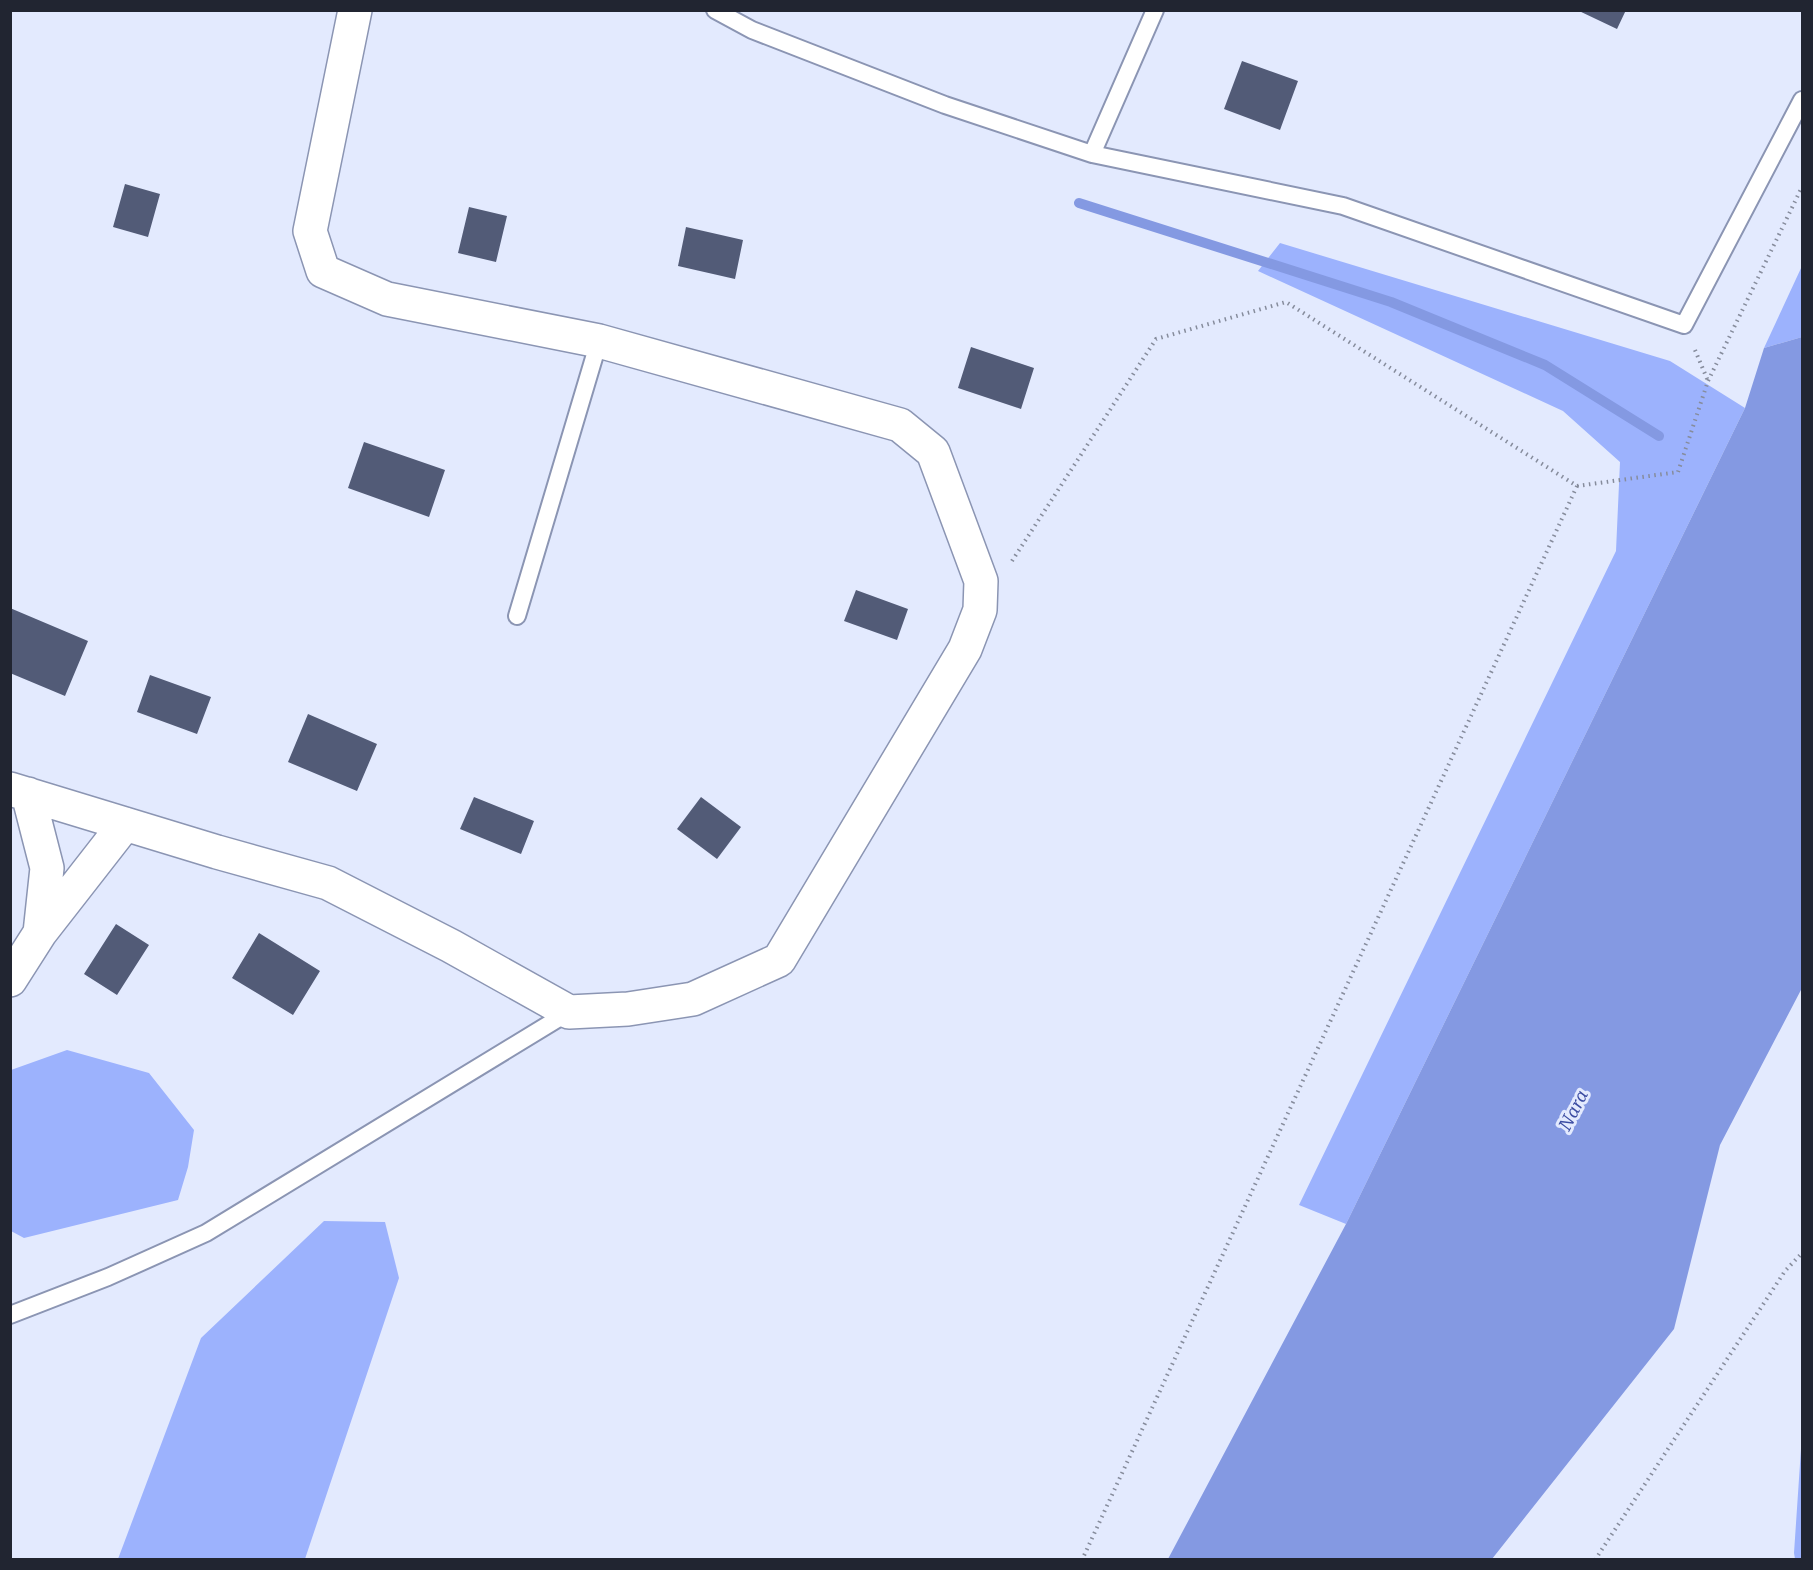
<svg xmlns="http://www.w3.org/2000/svg" width="1813" height="1570" viewBox="0 0 1813 1570" font-family="'Roboto Serif',serif">
	<style>
		.forest { fill: #9cb2fd }
		.water { fill: #8499e2 }
		.lines { fill: none; stroke-linecap: round; stroke-linejoin: round }
		.stream { stroke: #8499e2; stroke-width: 10 }
		.building { fill: #525b77 }
		.lane-casing { stroke: #8b95b3; stroke-width: 20 }
		.street-casing { stroke: #8b95b3; stroke-width: 36 }
		.path { stroke: #868c9c; stroke-width: 4; stroke-dasharray: 1.5 4.5; stroke-linecap: butt }
		.lane { stroke: #fff; stroke-width: 16 }
		.street { stroke: #fff; stroke-width: 33 }
		.labels { text-anchor: middle; dominant-baseline: central; stroke-width: 6; stroke-linejoin: round; paint-order: stroke }
		.water-label { font-size: 18px; font-style: italic; fill: #3b4ca2; stroke: #e3eafe }
	</style>
	<rect width="100%" height="100%" fill="#e3eafe"/>
	<!-- forest -->
	<path class="forest" d="M1280,243L1670,361L1745,408L1346,1224L1299,1205L1616,551L1620,462L1563,411L1258,271Z
		M1802,266V337L1764,348Z
		M67,1050L149,1073L194,1130L188,1167L178,1200L24,1238L11,1231V1070Z
		M324,1221L385,1222L399,1278L305,1559H118L201,1338Z
		M1802,1434V1559H1795L1794,1553Z"/>
	<!-- water -->
	<path class="water" d="M1802,337V988L1720,1145L1674,1329L1492,1559H1168L1346,1224L1745,408L1764,348Z"/>
	<g class="lines">
		<!-- stream -->
		<path class="stream" d="M1079,203L1391,302L1545,365L1659,436"/>
	</g>
	<!-- building -->
	<path class="building" d="M1577,10H1626L1617,29Z
		M1242,61L1298,81L1280,130L1224,109Z
		M125,184L160,194L148,237L113,227Z
		M469,207L507,216L496,262L458,253Z
		M686,227L743,240L735,279L678,266Z
		M971,347L1034,368L1021,409L958,388Z
		M364,442L445,470L429,517L348,488Z
		M856,590L908,609L897,640L844,621Z
		M10,608L88,641L65,696L10,673Z
		M150,675L211,697L197,734L137,712Z
		M308,714L377,744L357,791L288,762Z
		M474,797L534,821L521,854L460,829Z
		M701,797L741,827L717,859L677,829Z
		M116,924L149,945L117,995L84,974Z
		M259,933L320,971L293,1015L232,978Z"/>
	<g class="lines">
		<!-- lane casing -->
		<g class="lane-casing">
			<path id="lane" d="M715,10L752,30L945,105L1092,154
				M1155,10L1092,154L1343,206L1684,325L1802,100
				M517,616L599,341
				M10,1315L108,1277L206,1233L569,1012"/>
		</g>
		<!-- street casing -->
		<g class="street-casing">
			<path id="street" d="M10,789L217,852L328,883L451,946L569,1012L628,1009L693,999L779,960L965,649L980,610L981,581L933,452L900,425L599,341L387,299L323,271L310,231L355,10
				M28,794L47,868L40,933
				M10,980L40,933L125,824"/>
		</g>
		<!-- path -->
		<path class="path" d="M1695,350L1708,381
			M1577,486L1678,472L1708,381L1802,187
			M1012,561L1156,339L1286,302L1577,486L1082,1560
			M1595,1560L1785,1271L1802,1253"/>
		<!-- lane -->
		<use href="#lane" class="lane"/>
		<!-- street -->
		<use href="#street" class="street"/>
	</g>
	<g class="labels">
		<!-- water labels -->
		<g class="water-label">
			<text transform="translate(1573 1110) rotate(-63)">Nara</text>
		</g>
	</g>
	<!-- border -->
	<rect width="1813" height="1570" fill="none" stroke="#212531" stroke-width="24"/>
</svg>
